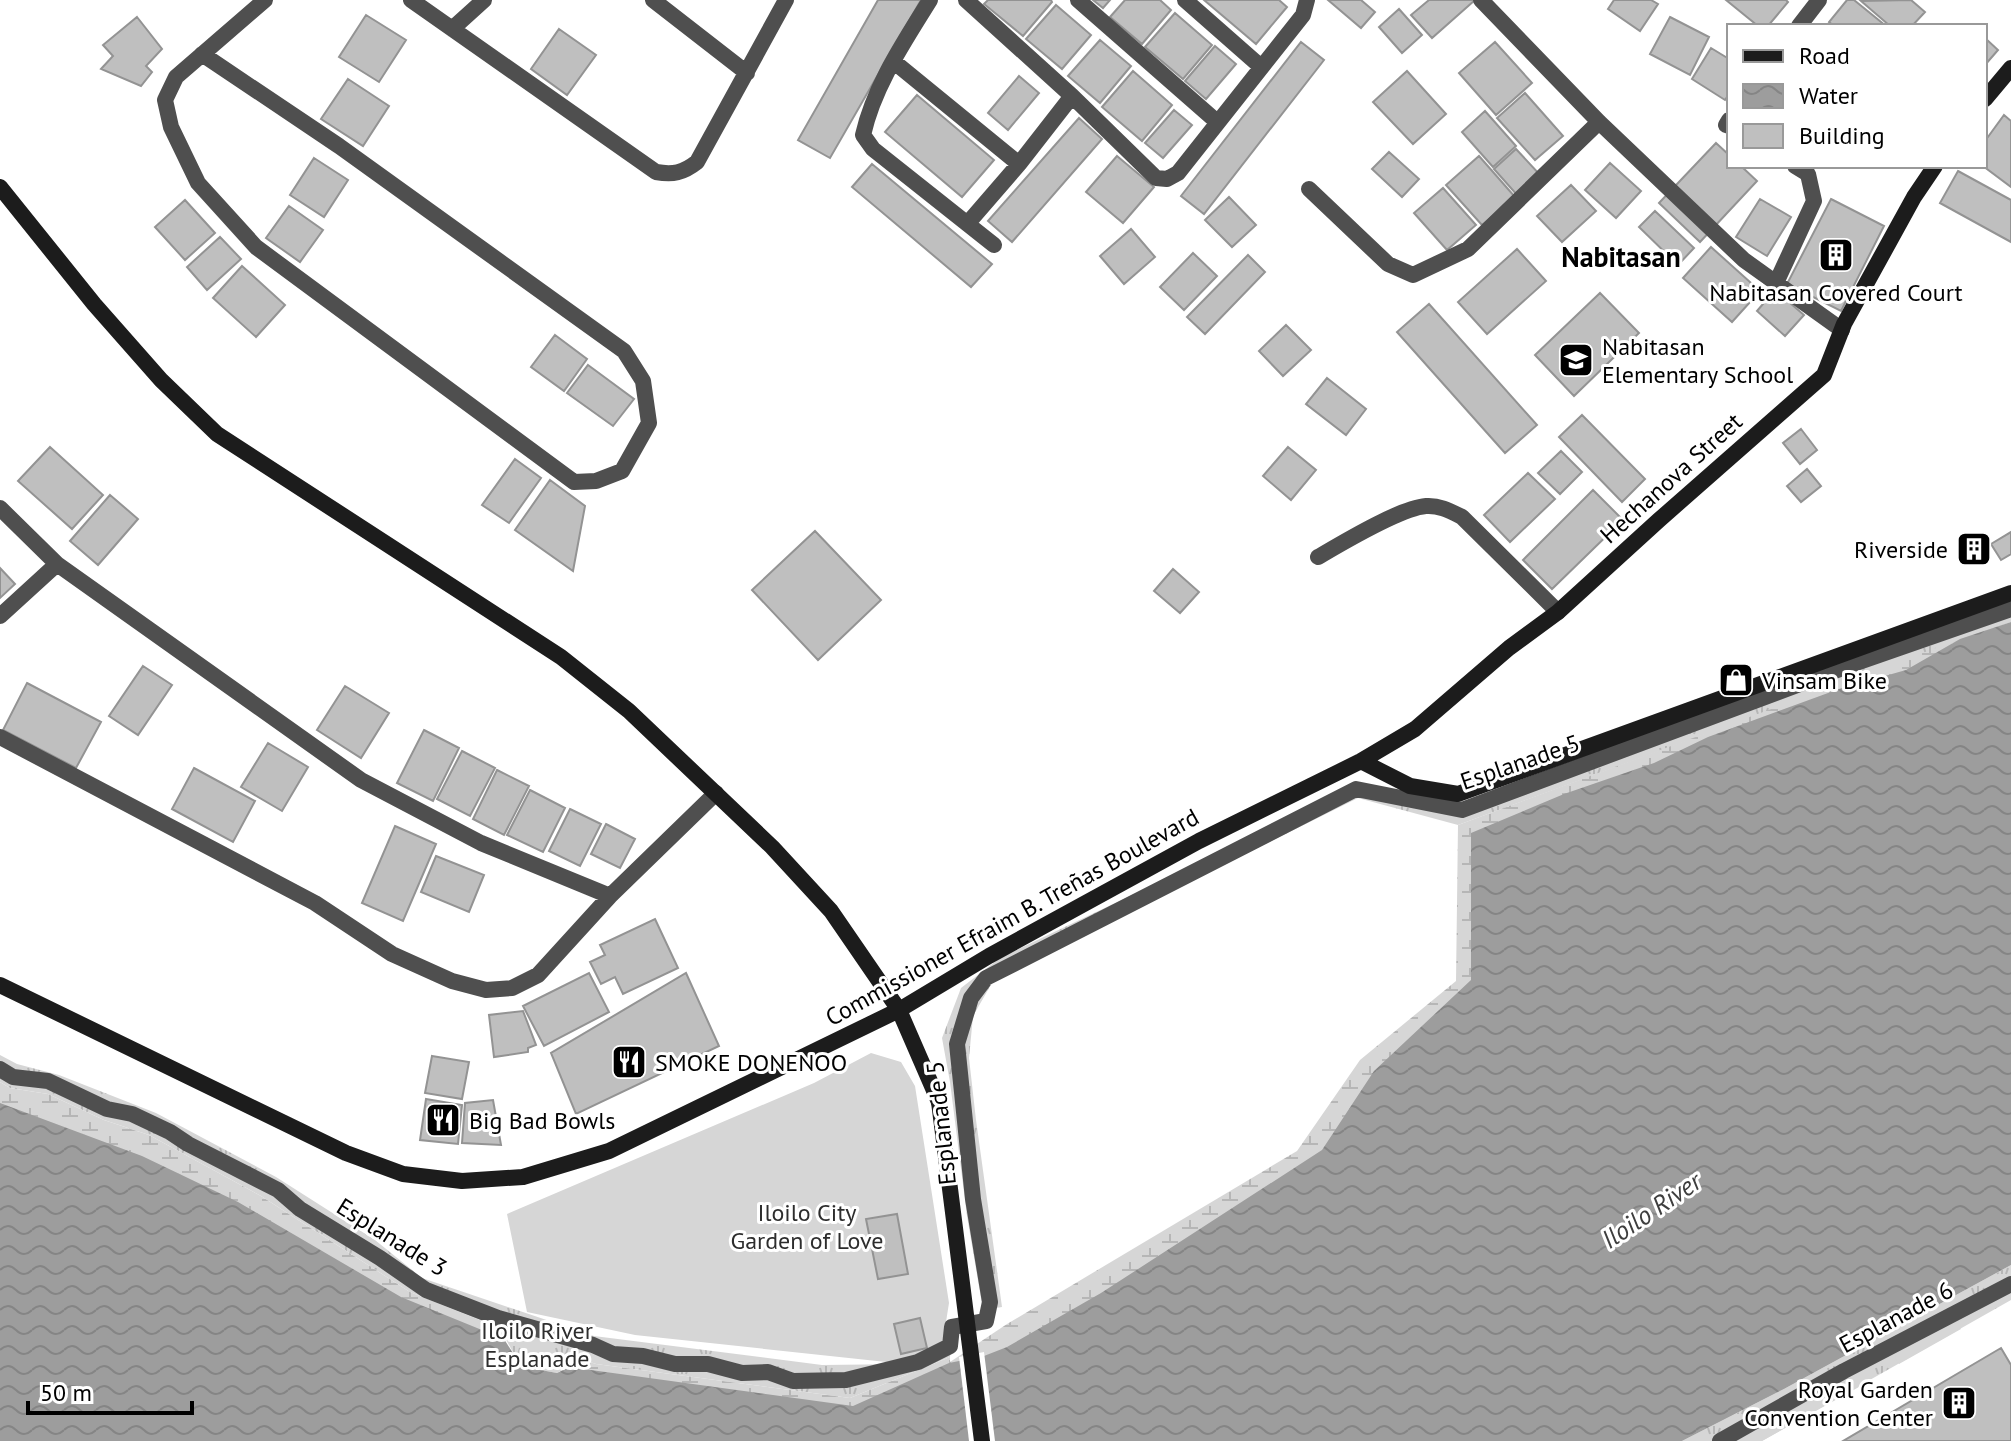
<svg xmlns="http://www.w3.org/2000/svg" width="2011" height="1441" viewBox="0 0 2011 1441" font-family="'PT Sans',sans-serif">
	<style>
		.grass { fill: url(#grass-tufts) }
		.wetland { fill: url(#wetland-marsh) }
		.garden { fill: #d6d6d6 }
		.water { fill: url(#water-waves) }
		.pier { fill: #fff }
		.building { fill: #bfbfbf; stroke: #939393; stroke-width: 2 }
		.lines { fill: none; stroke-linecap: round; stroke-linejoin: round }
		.street { stroke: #4f4f4f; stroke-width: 16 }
		.secondary { stroke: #1c1c1c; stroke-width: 16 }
		.secondary-bridge { stroke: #1c1c1c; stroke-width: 16 }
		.labels { text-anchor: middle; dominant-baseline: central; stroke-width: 6; stroke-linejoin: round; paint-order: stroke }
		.poi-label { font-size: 24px; fill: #000; stroke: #fff; text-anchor: start }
		.street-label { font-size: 24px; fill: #000; stroke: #fff }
		.park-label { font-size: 24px; fill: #2d2d2d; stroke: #fff }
		.water-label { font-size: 26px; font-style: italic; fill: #3e3e3e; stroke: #fff }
		.quarter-label { font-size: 28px; font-weight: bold; fill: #000; stroke: #fff }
	</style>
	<defs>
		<pattern id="grass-tufts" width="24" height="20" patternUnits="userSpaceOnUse" patternTransform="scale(2)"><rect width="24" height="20" fill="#d6d6d6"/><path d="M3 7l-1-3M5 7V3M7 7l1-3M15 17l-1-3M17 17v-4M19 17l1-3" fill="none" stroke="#b6b6b6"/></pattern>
		<pattern id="wetland-marsh" width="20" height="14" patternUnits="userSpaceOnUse" patternTransform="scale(2)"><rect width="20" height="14" fill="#d6d6d6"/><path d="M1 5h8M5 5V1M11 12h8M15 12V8" fill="none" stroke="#b6b6b6"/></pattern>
		<pattern id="water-waves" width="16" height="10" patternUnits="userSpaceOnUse" patternTransform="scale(2)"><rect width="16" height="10" fill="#9d9d9d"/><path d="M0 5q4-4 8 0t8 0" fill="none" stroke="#858585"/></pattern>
	</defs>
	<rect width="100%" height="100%" fill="#fff"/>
	<!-- grass -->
	<path class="grass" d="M2011,604V622L1458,825L1358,798L1064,944L992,983L973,1016L969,1058L976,1120L1002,1307L983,1310L967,1216L950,1082L942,1038L961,988L1000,958L1199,863L1349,786L1461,805Z
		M0,1055L17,1064L59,1075L156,1113L276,1177L375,1240L422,1278L594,1336L822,1365L908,1364L942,1347L948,1320L952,1341L950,1357L850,1398L596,1364L581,1359L557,1373L530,1368L518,1362L500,1328L410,1292L261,1196L149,1135L104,1120L48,1094L10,1088L0,1082Z
		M2011,1265V1300L1762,1441H1682L1784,1389Z"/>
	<!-- wetland -->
	<path class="wetland" d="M1952,642L1951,673L1509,1054L903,1424L579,1369L581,1359L596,1364L850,1398L950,1357V1362L1007,1324L1297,1151L1360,1060L1456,981L1458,825Z
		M0,1082L10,1088L48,1094L104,1120L149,1135L261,1196L410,1292L500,1328L504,1339L493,1350L0,1126Z"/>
	<!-- garden -->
	<path class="garden" d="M871,1053L901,1062L915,1086L949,1303L942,1347L905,1364L635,1335L527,1312L507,1214L814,1083Z
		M1951,1322L1958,1324L1961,1329L1899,1364L1895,1358L1897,1351Z
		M1846,1379L1856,1382L1859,1387L1762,1441H1734Z"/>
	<!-- water -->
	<path class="water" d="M2011,622V1265L1784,1389L1682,1441H0V1103L142,1156L238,1202L401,1297L504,1339L518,1361L530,1368L557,1373L569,1367L853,1406L949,1363L984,1356L1007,1347L1101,1293L1322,1150L1374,1071L1471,980V833L1564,794L1654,763L1708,737L1839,689L1906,670L1960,639Z"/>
	<!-- pier -->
	<path class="pier" d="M984,1352L995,1441H969L959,1357Z"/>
	<!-- building -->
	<path class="building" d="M878,0H921L830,158L798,140Z
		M988,0H1051L1052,2L1023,36L984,4Z
		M1093,0H1110L1103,8Z
		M1125,0H1160L1171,10L1142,44L1110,17Z
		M1204,0H1279L1287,7L1256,44Z
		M1328,0H1361L1375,12L1361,28Z
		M1429,0H1475L1432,38L1411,15Z
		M1614,0H1651L1658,4L1640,31L1608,9Z
		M1726,0H1786L1788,2L1768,26H1758Z
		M1847,0H1854L1886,26H1834L1829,22Z
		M1911,0L1925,12L1912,26H1890L1861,1Z
		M1056,5L1091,35L1062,69L1026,39Z
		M1399,9L1422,35L1402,53L1379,27Z
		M1175,13L1212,45L1183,79L1145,47Z
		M366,15L406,40L379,82L339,57Z
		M137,17L162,49L146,66L152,72L141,86L101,69L113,56L103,45Z
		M1670,17L1709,37L1690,75L1650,54Z
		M559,29L596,55L567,95L531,69Z
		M1985,38L1998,50L1985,65Z
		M1100,40L1131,66L1100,103L1068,76Z
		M1301,42L1324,60L1204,214L1181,196Z
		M1495,42L1532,83L1496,115L1459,73Z
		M1215,46L1236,64L1206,99L1185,81Z
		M1711,48L1729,59V94L1725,100L1692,79Z
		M1133,71L1172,105L1142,141L1102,107Z
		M1407,71L1446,114L1413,144L1373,102Z
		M1019,76L1039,93L1008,130L988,113Z
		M348,79L389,106L363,146L321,119Z
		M1525,93L1563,136L1535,160L1497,118Z
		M917,95L994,160L962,197L885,132Z
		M1174,110L1192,125L1163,158L1145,143Z
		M1485,111L1516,146L1493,167L1462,132Z
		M2004,115L2011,121V187L1983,166L1985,141Z
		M1079,118L1102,139L1012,242L988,221Z
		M1716,143L1729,155V166H1741L1757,181L1700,242L1659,203Z
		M1516,149L1541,176L1518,196L1494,169Z
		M1389,152L1419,179L1402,197L1372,169Z
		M1117,156L1154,187L1123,223L1086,192Z
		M1479,156L1515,197L1482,225L1446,185Z
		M314,158L348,180L324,217L290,195Z
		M1610,163L1641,191L1616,218L1585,190Z
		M872,164L992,264L971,287L852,187Z
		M1958,171L2011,200V242L1940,203Z
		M1571,185L1596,211L1562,242L1537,216Z
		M1443,188L1476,225L1447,250L1414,213Z
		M1229,197L1256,225L1232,247L1205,220Z
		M1760,199L1791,217L1767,256L1736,237Z
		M1831,199L1884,226L1841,311L1787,284Z
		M185,200L215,233L185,260L155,227Z
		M289,206L323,230L300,262L266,238Z
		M1655,211L1694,248L1678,265L1639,227Z
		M1131,229L1155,257L1124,284L1100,256Z
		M220,237L241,259L207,290L187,267Z
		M1711,247L1760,291L1732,322L1683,278Z
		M1517,249L1546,281L1487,334L1458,302Z
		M1193,253L1217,276L1184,310L1160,287Z
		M1248,255L1265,272L1205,334L1187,317Z
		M242,266L285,305L256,337L213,298Z
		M1775,290L1804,315L1785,336L1757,311Z
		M1600,293L1639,333L1574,396L1535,355Z
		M1429,304L1537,425L1505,453L1397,332Z
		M1286,325L1311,350L1283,376L1259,351Z
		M555,335L587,359L564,391L531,367Z
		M588,365L634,399L613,426L567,393Z
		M1327,378L1366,409L1346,435L1306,404Z
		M1582,415L1645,479L1622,502L1559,437Z
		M1801,429L1817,450L1800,464L1783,443Z
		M50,447L103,495L72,529L18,481Z
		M1288,447L1316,470L1291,500L1263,476Z
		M1561,451L1582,472L1560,494L1538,473Z
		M515,459L541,478L509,523L482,505Z
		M1807,469L1821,486L1801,502L1787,486Z
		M1528,473L1555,499L1510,542L1484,515Z
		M550,480L585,506L573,571L515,530Z
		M1593,490L1623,520L1552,589L1523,560Z
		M110,495L138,519L98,565L70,541Z
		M815,531L881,600L818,660L752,590Z
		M2011,532V554L2001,560L1991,544Z
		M1977,538L1984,553L1971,559L1963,545Z
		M0,568L15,584L0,598Z
		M1173,569L1199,592L1180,613L1154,591Z
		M143,666L172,685L138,735L109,716Z
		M27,683L101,722L76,768L3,730Z
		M345,686L389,713L361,758L317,730Z
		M424,730L459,748L433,801L397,783Z
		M268,743L308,767L282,811L241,787Z
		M462,751L495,768L470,816L437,799Z
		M194,768L255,801L233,842L172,809Z
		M497,770L529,786L504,835L473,819Z
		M530,790L565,808L543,852L507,835Z
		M570,809L601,824L580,866L549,851Z
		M606,824L635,839L620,868L591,854Z
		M395,826L436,844L403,921L362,903Z
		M436,856L484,875L469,912L421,892Z
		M655,919L678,968L623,994L615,977L601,984L590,962L605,955L600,945Z
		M589,973L609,1012L544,1046L523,1006Z
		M686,973L719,1046L576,1114L551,1053Z
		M523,1011L536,1045L528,1048V1052L494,1057L489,1015Z
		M432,1056L469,1062L462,1099L425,1093Z
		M426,1099L462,1105L458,1144L420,1140Z
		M493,1100L501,1145L462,1143L465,1103Z
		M897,1214L908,1274L878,1279L866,1219Z
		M920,1318L927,1348L901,1354L894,1324Z
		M2001,1348L2011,1365V1441H1843Z"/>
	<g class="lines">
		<!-- street -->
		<path class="street" d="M411,0L656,172C673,175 683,173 697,162L786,0
			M653,0L747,73
			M930,0C904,42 874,86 863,135L873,149L994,245
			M966,0L1072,96L1156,178L1167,179L1178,173L1303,15L1307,0
			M1078,0L1216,121
			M1185,0L1260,66
			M1481,0L1599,122L1744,260L1842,330
			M1799,26L1819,0
			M452,29L484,0
			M202,54L339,146L624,351L643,381L649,423L622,471L596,481L574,482L256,247L198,183L171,127L165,100L176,77L265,0
			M893,61L1019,164L1072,96
			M1729,120L1726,125L1729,126
			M1309,189L1388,264L1413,275L1468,249L1599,122
			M968,223L1019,164
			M1776,283L1814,201L1808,174L1795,166
			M0,508L57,564L361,780L481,843L610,896
			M1318,557C1342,543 1400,508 1426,506C1439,505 1450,511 1462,517L1558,612
			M0,616L57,564
			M0,737L315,903L392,954L452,981L486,990L512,988L538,975L610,896L716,793
			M0,1069L13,1077L48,1081L107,1109L132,1114L170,1132L188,1144L278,1190L300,1209L380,1258L426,1290L498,1318L593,1345L613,1354L643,1356L675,1364H708L742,1373L768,1372L793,1381L846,1380L918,1362L950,1346L952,1327L986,1321L990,1302L973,1199L957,1044L971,998L986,978L1356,789L1462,810L1856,663L2011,609
			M1720,1441L1844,1371L2011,1284"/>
		<!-- secondary -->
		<path class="secondary" d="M1985,99L2011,68
			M0,187L94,304L161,380L217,434L561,657L629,711L772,847L831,911L899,1010L939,1102
			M1361,761L1410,786L1458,794L2011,593
			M0,985L346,1153L403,1174L462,1181L523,1177L609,1151L899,1010L989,956L1199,841L1361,761L1415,729L1509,648L1558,612L1659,520L1824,375L1844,324L1914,197L1935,166"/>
		<!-- secondary-bridge -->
		<path class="secondary-bridge" d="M939,1102L982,1441"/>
	</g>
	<!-- icons -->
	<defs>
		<g id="building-square" transform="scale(1.8)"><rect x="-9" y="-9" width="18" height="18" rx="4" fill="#000" stroke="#fff"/><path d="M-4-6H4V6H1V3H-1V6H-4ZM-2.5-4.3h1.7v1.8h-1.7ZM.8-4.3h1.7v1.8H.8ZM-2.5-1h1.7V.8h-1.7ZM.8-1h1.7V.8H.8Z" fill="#fff"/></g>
		<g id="school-square" transform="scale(1.8)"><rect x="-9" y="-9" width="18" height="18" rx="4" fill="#000" stroke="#fff"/><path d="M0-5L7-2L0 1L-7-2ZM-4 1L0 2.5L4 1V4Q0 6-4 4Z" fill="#fff"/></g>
		<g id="shop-square" transform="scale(1.8)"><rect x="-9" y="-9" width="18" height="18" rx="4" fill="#000" stroke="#fff"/><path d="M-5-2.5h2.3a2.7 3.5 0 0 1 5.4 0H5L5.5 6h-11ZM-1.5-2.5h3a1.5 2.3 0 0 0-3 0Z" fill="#fff"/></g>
		<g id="restaurant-square" transform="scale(1.8)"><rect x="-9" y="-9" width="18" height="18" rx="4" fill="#000" stroke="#fff"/><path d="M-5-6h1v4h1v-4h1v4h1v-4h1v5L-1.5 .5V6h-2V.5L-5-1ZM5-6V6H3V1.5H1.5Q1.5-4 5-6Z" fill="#fff"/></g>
	</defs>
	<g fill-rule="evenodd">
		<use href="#building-square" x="1836" y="255"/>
		<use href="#school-square" x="1576" y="360"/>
		<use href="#building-square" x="1974" y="549"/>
		<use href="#shop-square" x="1736" y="680"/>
		<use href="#restaurant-square" x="629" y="1062"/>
		<use href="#restaurant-square" x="443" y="1120"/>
		<use href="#building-square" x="1959" y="1403"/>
	</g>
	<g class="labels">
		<!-- poi labels -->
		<g class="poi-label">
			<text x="1836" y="292" text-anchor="middle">Nabitasan Covered Court</text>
			<text x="1602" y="346">Nabitasan<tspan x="1602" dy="28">Elementary School</tspan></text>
			<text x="1948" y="549" text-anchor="end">Riverside</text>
			<text x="1762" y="680">Vinsam Bike</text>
			<text x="655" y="1062">SMOKE DONENOO</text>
			<text x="469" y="1120">Big Bad Bowls</text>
			<text x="1933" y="1389" text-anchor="end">Royal Garden<tspan x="1933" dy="28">Convention Center</tspan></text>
		</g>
		<!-- street labels -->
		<g class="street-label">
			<text transform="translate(1671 478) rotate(-42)">Hechanova Street</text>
			<text transform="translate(1520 762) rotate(-19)">Esplanade 5</text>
			<text transform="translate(1012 917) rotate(-29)">Commissioner Efraim B. Treñas Boulevard</text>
			<text transform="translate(941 1123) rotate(-96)">Esplanade 5</text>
			<text transform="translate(392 1237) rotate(32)">Esplanade 3</text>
			<text transform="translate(1896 1317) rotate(-28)">Esplanade 6</text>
		</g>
		<!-- park labels -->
		<g class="park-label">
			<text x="807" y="1212">Iloilo City<tspan x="807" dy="28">Garden of Love</tspan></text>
			<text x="537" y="1330">Iloilo River<tspan x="537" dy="28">Esplanade</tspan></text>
		</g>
		<!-- water labels -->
		<g class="water-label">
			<text transform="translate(1651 1210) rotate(-34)">Iloilo River</text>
		</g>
		<!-- quarter labels -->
		<g class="quarter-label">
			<text x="1621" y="256">Nabitasan</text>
		</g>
	</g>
	<!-- legend -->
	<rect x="1727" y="24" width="260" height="144" fill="#ffffff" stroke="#999999" stroke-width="2"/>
	<rect x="1743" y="50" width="40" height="12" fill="#1c1c1c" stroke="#999999" stroke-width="2"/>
	<text x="1799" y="64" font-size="24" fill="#000000">Road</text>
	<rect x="1743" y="84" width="40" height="24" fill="url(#water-waves)" stroke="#999999" stroke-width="2"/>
	<text x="1799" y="104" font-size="24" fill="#000000">Water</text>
	<rect x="1743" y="124" width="40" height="24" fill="#bfbfbf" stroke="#999999" stroke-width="2"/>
	<text x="1799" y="144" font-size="24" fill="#000000">Building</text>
	<!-- scale -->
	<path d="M28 1401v12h164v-12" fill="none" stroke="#000000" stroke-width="4"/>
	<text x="40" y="1401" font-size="24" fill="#000000" stroke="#ffffff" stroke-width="6" paint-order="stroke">50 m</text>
</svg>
